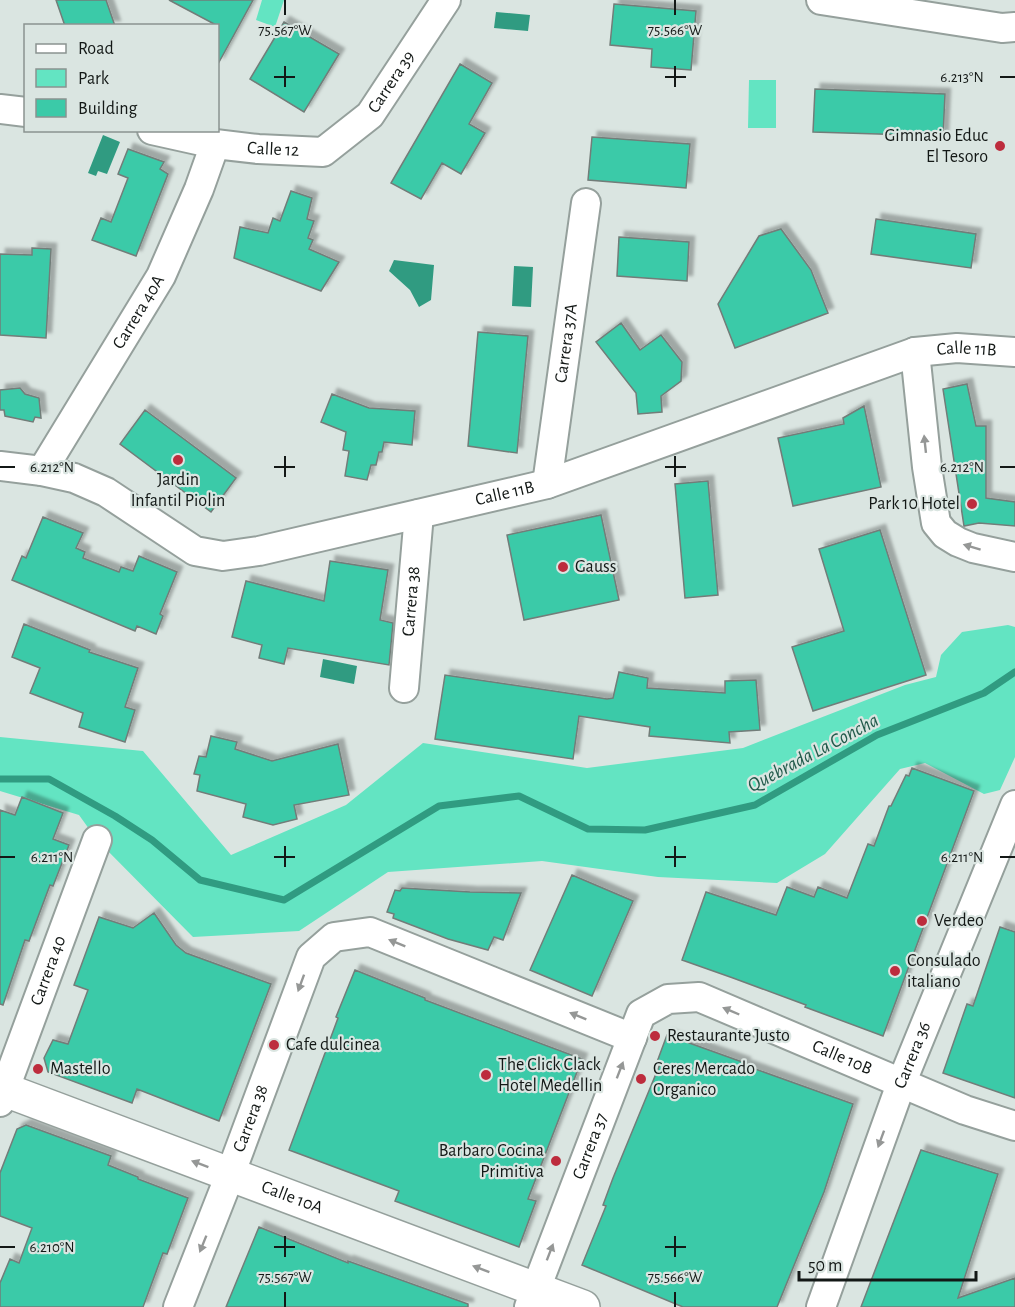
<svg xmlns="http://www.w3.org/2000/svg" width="1015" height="1307" viewBox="0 0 1015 1307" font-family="'Alegreya Sans',sans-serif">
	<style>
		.green { fill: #63e4c2 }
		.water { fill: #309b81 }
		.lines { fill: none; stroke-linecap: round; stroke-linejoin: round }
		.stream { stroke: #309b81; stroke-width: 7 }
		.building { fill: #3bcaa8; stroke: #727d79; stroke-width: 1.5; filter: url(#shadow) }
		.street-casing { stroke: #95a09c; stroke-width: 32 }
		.secondary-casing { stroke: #95a09c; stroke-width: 36 }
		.street { stroke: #fff; stroke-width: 28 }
		.secondary { stroke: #fff; stroke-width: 33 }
		.oneway { fill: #959796 }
		.ticks { fill: none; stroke: #131816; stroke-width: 2 }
		.poi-dot { fill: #bd2c3d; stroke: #dae5e1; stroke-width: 2 }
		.labels { text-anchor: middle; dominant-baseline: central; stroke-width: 4.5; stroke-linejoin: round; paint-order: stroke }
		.street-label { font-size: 18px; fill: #131816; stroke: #dae5e1 }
		.poi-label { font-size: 18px; fill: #131816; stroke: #dae5e1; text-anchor: start }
		.water-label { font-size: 20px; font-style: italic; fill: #225a4b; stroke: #dae5e1 }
		.ticks-label { font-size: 15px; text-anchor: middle; fill: #131816; stroke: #dae5e1; stroke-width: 4.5; stroke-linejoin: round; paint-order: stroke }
	</style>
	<defs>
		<filter id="shadow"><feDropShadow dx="5.5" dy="-5.5" stdDeviation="1.5" flood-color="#0004"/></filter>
	</defs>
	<rect width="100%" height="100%" fill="#dae5e1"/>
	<!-- green -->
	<path class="green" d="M262,0H284L275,27L256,20Z
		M749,80H776V128H748Z
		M1008,625L1015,627V757L1000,790L984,794L925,763L900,769L825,854L777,883L658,877L542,861L388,872L299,931L193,937L97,840L79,815L0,791V737L143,751L231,855L346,805L423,743L587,768L743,748L905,685L936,677L941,655L962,632Z"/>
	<!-- water -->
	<path class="water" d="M496,12L530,15L528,31L494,28Z
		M103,135L120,142L107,174L98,171L96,176L88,173Z
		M394,260L434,265L431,300L419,307L410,290L389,271Z
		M514,266L533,267L531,307L512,306Z
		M323,659L357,666L354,684L320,677Z"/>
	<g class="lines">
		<!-- stream -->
		<path class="stream" d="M0,779H49L115,816L152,840L200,880L284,900L439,806L519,796L588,829L645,830L755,805L877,735L984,693L1015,672"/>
	</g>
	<!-- building -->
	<path class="building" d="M56,0H106L115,26H65Z
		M169,0H253L218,64V26Z
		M614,4L696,11L691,70L651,67L652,49L610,45Z
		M284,22L339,54L304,112L250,79Z
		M460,64L492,83L469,124L485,133L461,174L442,163L421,199L391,183Z
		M815,89L945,94L943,136L813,132Z
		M592,137L690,144L686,188L588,180Z
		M128,149L164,162L160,169L168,174L136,256L92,240L101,218L111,222L128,178L118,174Z
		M291,191L312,198L307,219L314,221L308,238L313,240L309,249L339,262L321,291L234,258L240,227L268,233L273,218L280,221Z
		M876,219L976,234L971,268L871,254Z
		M781,229L811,270L828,313L735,348L718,304L759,236Z
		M619,237L689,242L687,281L617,276Z
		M32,248L51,249L46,338L0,335V254L32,255Z
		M621,323L640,350L661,335L682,362L681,381L661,396L662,412L638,414L636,393L596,342Z
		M478,332L528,336L517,453L468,446Z
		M967,384L976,426H986V498L1015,502V526L979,523L964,526L943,389Z
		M20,388L25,394L39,398L41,418L35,417L33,422L5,416L4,410H0V390Z
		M332,394L369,408L415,411L412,445L384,442L382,452H379L376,465H371L367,480L345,476L349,451L343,450L346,432L321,422Z
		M864,406L881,487L793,506L778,438L844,424L843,418Z
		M145,410L236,478L211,512L120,444Z
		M708,481L718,595L685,598L675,484Z
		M601,515L619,600L524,620L507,535Z
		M43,517L83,533L76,548L85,552L83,558L119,572L121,567L133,571L139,556L177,572L160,614L163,616L156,634L137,626L135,631L12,580L22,556L26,558Z
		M880,530L926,675L813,711L792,647L844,631L819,549Z
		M330,561L388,570L380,620L393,623L389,665L288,648L284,664L259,658L262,645L232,637L246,581L324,601Z
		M24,624L90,650L89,652L138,668L125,707L135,710L125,742L79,727L83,713L30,693L40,668L12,657Z
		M619,672L648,678L647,688L725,693V681L756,680L760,730L729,732L730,743L649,736L650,727L579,716L573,759L435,739L445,675L607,699L613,698Z
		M211,736L237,742L235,749L272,761L338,744L349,795L294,805L297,819L273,825L243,817L246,804L197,791L200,775L194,774L199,756L206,757Z
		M912,768L974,791L883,1036L805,1007L806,1005L733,978L682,960L706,892L776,915L787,887L814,897L818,887L847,898L868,844L874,846L889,806H891L906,775L909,776Z
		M22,797L63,813L53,839L69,845L53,886L50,885L29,941L25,940L3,1005L0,1004V810L15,815Z
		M572,875L633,901L592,996L530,970Z
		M402,888L470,892L521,893L503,940L494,937L488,950L448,939L393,918L394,914L387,912L395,890L400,891Z
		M154,913L176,945L186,953L271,984L219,1121L137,1089L132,1103L48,1072L44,1058L53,1040L68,1044L88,990L74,985L99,917L133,928Z
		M1000,927L1015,932V1098L943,1073L967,1004L973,1006Z
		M355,970L425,998V1000L582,1059L528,1199L536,1201L519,1247L395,1201L399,1191L289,1150L338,1018L336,1017Z
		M667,1035L745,1063L744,1065L853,1104L824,1192L777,1307H683L582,1265L606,1206L603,1205L613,1178L660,1064L657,1062Z
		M26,1125L111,1156L108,1165L138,1177V1179L188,1198L167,1254L163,1253L143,1307H0V1283L10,1259L19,1263L32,1228L0,1216V1173L17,1129Z
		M921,1150L998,1174L958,1298L1015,1278V1307H861Z
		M259,1227L348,1263V1261L468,1304V1307H226Z"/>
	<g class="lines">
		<!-- street casing -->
		<g class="street-casing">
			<g id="street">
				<path d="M821,0L1002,28L1015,27"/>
				<path d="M0,109L26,112"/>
				<path id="s1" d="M152,130L215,144L258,149L323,152L370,115L446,0"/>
				<path d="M915,352L927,467L936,523L945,534L958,542L973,548L1015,557"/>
				<path id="s2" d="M0,466L42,471L74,478L106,492L195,551L223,556L259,551L547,484L915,352L957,348L1015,352"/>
				<path id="s3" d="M42,471L161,276L199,189L215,144"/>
				<path id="s4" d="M547,484L586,203"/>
				<path id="s5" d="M404,688L419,514"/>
				<path id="s6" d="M0,1102L97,840"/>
				<path id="s7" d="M178,1307L230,1175L311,957L334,937L370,932L632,1038"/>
				<path id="s8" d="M529,1307L641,1014L668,999L699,997L965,1110L1015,1126"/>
				<path id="s9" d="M821,1307L901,1084L1015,805"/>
			</g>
		</g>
		<!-- secondary casing -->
		<g class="secondary-casing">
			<g id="secondary">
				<path id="s10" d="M0,1088L583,1307"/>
			</g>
		</g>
		<!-- street -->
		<use href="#street" class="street"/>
		<!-- secondary -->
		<use href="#secondary" class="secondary"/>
	</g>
	<!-- one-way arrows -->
	<defs><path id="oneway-solid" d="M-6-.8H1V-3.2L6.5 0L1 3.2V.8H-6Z" transform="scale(1.5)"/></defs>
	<g class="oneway">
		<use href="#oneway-solid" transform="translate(925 444) rotate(-96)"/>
		<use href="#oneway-solid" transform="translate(972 547) rotate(-163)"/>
		<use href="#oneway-solid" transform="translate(397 943) rotate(-158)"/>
		<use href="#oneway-solid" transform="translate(301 983) rotate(110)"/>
		<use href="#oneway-solid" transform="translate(731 1011) rotate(-157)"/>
		<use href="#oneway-solid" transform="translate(578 1016) rotate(-158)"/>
		<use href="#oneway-solid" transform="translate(620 1070) rotate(-69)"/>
		<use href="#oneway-solid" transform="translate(881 1139) rotate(110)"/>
		<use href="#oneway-solid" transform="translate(200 1164) rotate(-159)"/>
		<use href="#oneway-solid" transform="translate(203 1244) rotate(112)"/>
		<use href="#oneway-solid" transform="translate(550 1252) rotate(-69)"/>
		<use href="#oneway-solid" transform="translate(481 1269) rotate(-159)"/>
	</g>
	<!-- ticks -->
	<path class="ticks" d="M285,0V15M675,0V15M285,66V87M675,66V87M274,77H295M665,77H686M1000,77H1015M285,456V477M675,456V477M0,467H15M274,467H295M665,467H686M1000,467H1015M285,846V867M675,846V867M0,857H15M274,857H295M665,857H686M1000,857H1015M285,1236V1257M675,1236V1257M0,1247H15M274,1247H295M665,1247H686M285,1292V1307M675,1292V1307"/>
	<!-- markers -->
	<g class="poi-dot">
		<circle cx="1000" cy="146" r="6"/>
		<circle cx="178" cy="460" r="6"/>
		<circle cx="972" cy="504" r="6"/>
		<circle cx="563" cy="567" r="6"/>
		<circle cx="922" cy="921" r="6"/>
		<circle cx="895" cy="971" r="6"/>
		<circle cx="655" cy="1036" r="6"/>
		<circle cx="274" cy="1045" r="6"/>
		<circle cx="38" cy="1069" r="6"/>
		<circle cx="486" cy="1075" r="6"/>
		<circle cx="641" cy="1079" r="6"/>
		<circle cx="556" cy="1161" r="6"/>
	</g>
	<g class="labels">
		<!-- street labels -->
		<g class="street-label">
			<text stroke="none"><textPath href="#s1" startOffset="272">Carrera 39</textPath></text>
			<text stroke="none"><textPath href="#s1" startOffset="123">Calle 12</textPath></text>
			<text stroke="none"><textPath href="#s3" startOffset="186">Carrera 40A</textPath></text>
			<text stroke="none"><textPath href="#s4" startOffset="142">Carrera 37A</textPath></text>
			<text stroke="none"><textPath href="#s2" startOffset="1020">Calle 11B</textPath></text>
			<text stroke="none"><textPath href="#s2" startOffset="534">Calle 11B</textPath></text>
			<text stroke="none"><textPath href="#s5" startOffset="87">Carrera 38</textPath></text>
			<text stroke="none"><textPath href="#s6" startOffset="140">Carrera 40</textPath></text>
			<text stroke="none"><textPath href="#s9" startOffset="268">Carrera 36</textPath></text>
			<text stroke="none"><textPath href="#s8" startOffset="531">Calle 10B</textPath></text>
			<text stroke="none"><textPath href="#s7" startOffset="202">Carrera 38</textPath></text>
			<text stroke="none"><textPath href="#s8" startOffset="172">Carrera 37</textPath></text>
			<text stroke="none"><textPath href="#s10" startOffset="312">Calle 10A</textPath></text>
		</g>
		<!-- poi labels -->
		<g class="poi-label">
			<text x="988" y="136" text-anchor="end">Gimnasio Educ<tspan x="988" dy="21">El Tesoro</tspan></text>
			<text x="178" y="480" text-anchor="middle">Jardin<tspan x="178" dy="21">Infantil Piolin</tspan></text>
			<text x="960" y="504" text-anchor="end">Park 10 Hotel</text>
			<text x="575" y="567">Gauss</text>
			<text x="934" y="921">Verdeo</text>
			<text x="907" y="961">Consulado<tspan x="907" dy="21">italiano</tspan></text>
			<text x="667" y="1036">Restaurante Justo</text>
			<text x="286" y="1045">Cafe dulcinea</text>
			<text x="498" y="1065">The Click Clack<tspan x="498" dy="21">Hotel Medellin</tspan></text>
			<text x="50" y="1069">Mastello</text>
			<text x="653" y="1069">Ceres Mercado<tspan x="653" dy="21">Organico</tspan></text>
			<text x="544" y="1151" text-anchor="end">Barbaro Cocina<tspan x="544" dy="21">Primitiva</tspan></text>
		</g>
		<!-- water labels -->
		<g class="water-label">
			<text transform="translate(813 753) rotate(-28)">Quebrada La Concha</text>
		</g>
	</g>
	<g class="ticks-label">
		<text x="285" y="35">75.567°W</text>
		<text x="675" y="35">75.566°W</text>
		<text x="962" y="82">6.213°N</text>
		<text x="52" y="472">6.212°N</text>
		<text x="962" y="472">6.212°N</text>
		<text x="52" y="862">6.211°N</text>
		<text x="962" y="862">6.211°N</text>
		<text x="52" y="1252">6.210°N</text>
		<text x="285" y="1282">75.567°W</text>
		<text x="675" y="1282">75.566°W</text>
	</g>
	<!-- legend -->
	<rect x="24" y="24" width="195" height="108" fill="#dae5e1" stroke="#8a9390" stroke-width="1.5"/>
	<rect x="36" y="44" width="30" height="9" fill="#ffffff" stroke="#8a9390" stroke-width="1.5"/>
	<text x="78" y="54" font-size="18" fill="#131816">Road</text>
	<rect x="36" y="69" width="30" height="18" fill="#63e4c2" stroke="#8a9390" stroke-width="1.5"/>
	<text x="78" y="84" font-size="18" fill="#131816">Park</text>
	<rect x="36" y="99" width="30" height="18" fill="#3bcaa8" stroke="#8a9390" stroke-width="1.5"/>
	<text x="78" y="114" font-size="18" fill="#131816">Building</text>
	<!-- scale -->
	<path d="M799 1271v9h177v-9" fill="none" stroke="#131816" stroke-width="3"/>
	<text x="808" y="1271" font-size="18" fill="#131816" stroke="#dae5e1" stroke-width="4.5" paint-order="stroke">50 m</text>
</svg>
